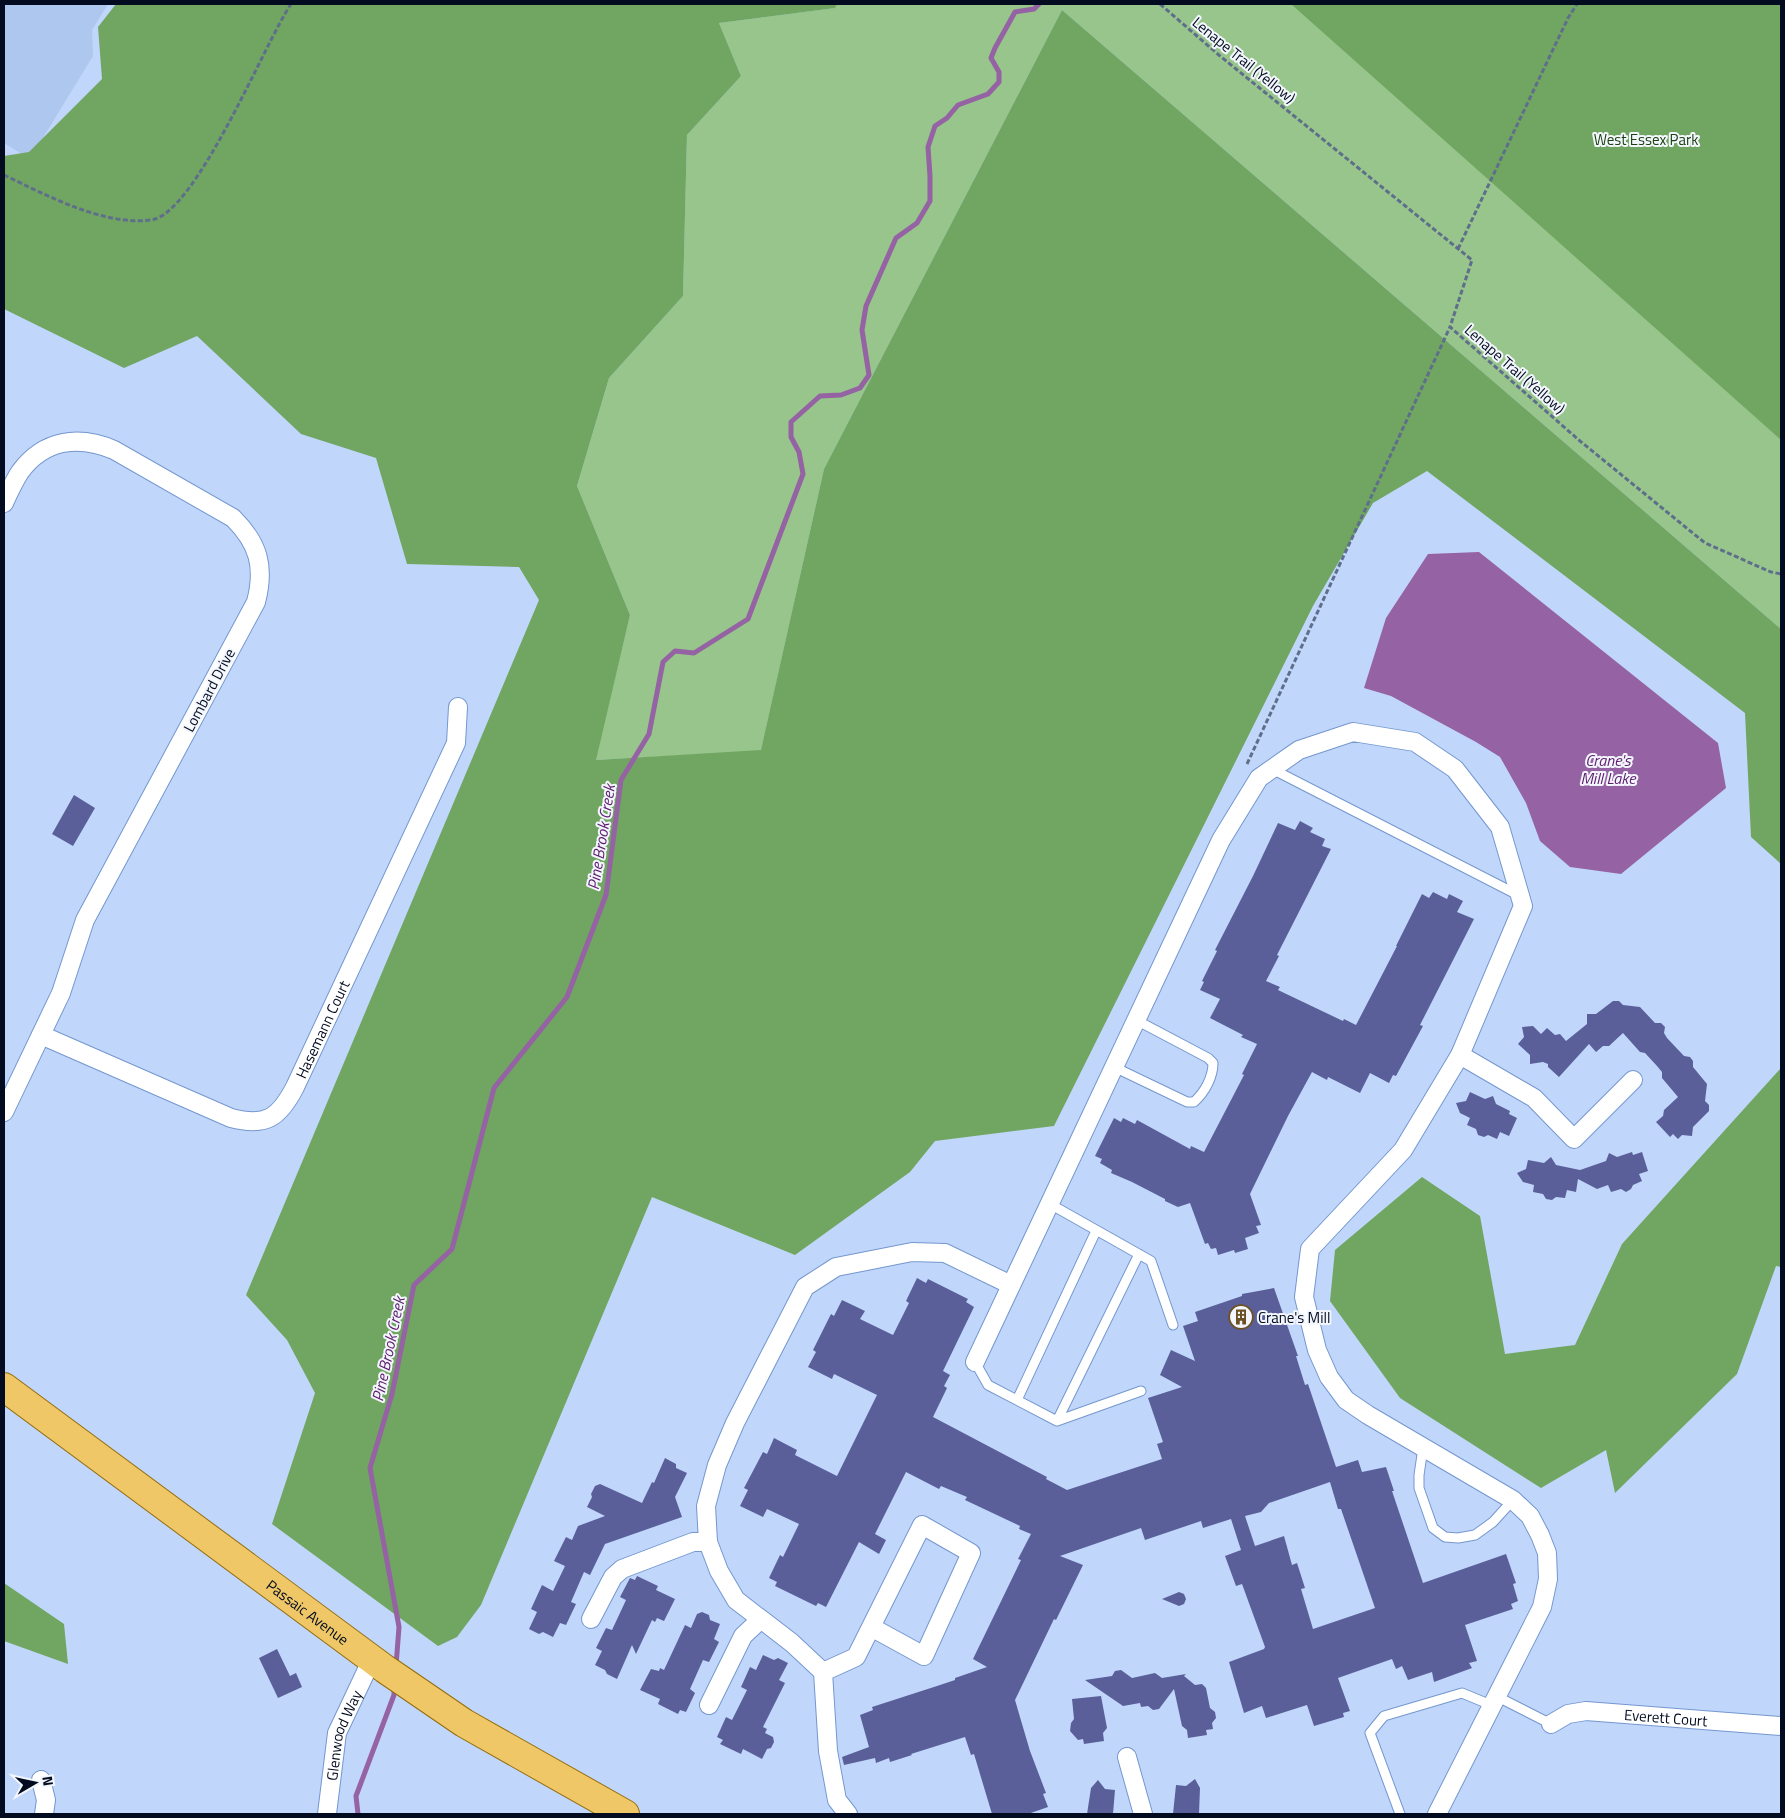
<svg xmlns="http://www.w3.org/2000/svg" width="1785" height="1818" viewBox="0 0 1785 1818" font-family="'Titillium Web',sans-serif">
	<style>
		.built { fill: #aec7ee }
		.green { fill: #97c58b }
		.forest { fill: #70a661 }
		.water { fill: #9562a3 }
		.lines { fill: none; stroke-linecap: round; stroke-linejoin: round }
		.stream { stroke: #9562a3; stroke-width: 5 }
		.building { fill: #5a5f99; fill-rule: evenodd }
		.service-casing { stroke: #7497cf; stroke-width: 11 }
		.minor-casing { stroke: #7497cf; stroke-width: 20 }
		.primary-casing { stroke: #956d0c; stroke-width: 30 }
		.path { stroke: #5f6f8b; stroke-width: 3; stroke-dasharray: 5 2.5; stroke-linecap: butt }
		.service { stroke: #fff; stroke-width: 9 }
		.minor { stroke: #fff; stroke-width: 18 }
		.primary { stroke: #efc767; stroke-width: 28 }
		.labels { text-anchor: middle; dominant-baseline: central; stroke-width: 4; stroke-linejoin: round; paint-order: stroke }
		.street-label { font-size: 15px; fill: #020b1f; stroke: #f3f7fd }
		.park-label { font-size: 15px; fill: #1d4212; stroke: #f3f7fd }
		.poi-label { font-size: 15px; fill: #020b1f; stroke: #f3f7fd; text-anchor: start }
		.water-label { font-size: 16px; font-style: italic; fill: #5e1c6e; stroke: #f3f7fd }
	</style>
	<rect width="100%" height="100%" fill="#c0d7fb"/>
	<!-- built -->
	<path class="built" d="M4,4H108L92,30L93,56L30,159L4,143Z"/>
	<!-- green -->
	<path class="green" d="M837,4H1781V629L1062,10L824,469L761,751L595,760L630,615L577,486L609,378L683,296L687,135L741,76L719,23L834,8Z"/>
	<!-- forest -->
	<path class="forest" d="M116,4H837L835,8L719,23L741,76L687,135L683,296L609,378L577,486L630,615L596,760L761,750L824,469L1062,10L1781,629V864L1751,837L1745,713L1427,471L1373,503L1313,606L1054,1126L935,1141L910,1172L795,1255L652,1197L481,1605L457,1637L438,1646L272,1524L315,1393L287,1340L246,1295L539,600L519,567L407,564L376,458L301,434L197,336L124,368L4,309V156L29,152L102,79L98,27Z
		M1291,4H1781V440Z
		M1781,1068V1267L1776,1266L1737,1374L1615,1493L1606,1450L1541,1488L1400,1398L1330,1301L1335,1250L1422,1177L1480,1216L1505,1354L1575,1345L1622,1244Z
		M4,1583L64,1624L68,1664L4,1641Z"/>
	<!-- water -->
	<path class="water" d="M1479,552L1718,743L1726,788L1621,874L1570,867L1540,841L1526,803L1500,757L1476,742L1391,696L1364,688L1386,618L1428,554Z"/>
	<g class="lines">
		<!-- stream -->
		<path class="stream" d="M396,1666L399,1627L370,1468L392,1394L414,1285L452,1249L494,1088L567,997L606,895L621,780L649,734L663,662L675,651L694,653L748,619L803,474L799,452L791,437V422L820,396L841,395L860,388L869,375L862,330L866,306L896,238L917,223L930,201V176L928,147L935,126L947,118L958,105L988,94L999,82V72L991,58L995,48L1015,12L1034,9L1039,4
			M358,1814L356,1796L394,1695V1687"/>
	</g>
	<!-- building -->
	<path class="building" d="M74,795L95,808L73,846L52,834Z
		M1300,821L1313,828L1310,832L1325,839L1322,846L1331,849L1277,955L1279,956L1266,981L1280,987L1278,990L1343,1021L1344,1019L1356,1025L1397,946H1396L1422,894L1429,898L1433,892L1447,899L1449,894L1463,901L1457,912L1474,919L1420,1025L1423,1026L1396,1076L1393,1075L1389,1083L1370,1073L1360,1093L1328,1077L1327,1080L1312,1072L1288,1116L1250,1194L1261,1225L1256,1226L1259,1233L1245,1238L1248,1249L1235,1253L1234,1250L1218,1255L1216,1248L1211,1249L1208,1243L1205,1244L1190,1203L1178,1207L1165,1201V1199L1132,1182L1111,1173L1112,1170L1100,1163L1102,1159L1095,1156L1114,1118L1121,1122L1123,1118L1135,1124L1137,1120L1190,1149L1191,1146L1204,1152L1244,1075L1242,1074L1257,1044L1241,1037L1243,1035L1210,1018L1220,999L1200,990L1204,982L1202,981L1217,951L1215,950L1253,876L1278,823L1295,830Z
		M1613,1001H1619L1623,1005L1640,1007L1655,1023H1661L1665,1027L1664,1033L1667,1038L1684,1056L1690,1057L1693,1061V1067L1707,1084L1705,1101L1709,1105V1111L1693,1127L1692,1136L1682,1135L1678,1139L1673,1134L1670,1137L1656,1122L1663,1116L1664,1110L1678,1097L1662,1078V1072L1657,1066L1645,1053L1640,1052L1623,1033L1609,1046H1603L1596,1052L1589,1044L1559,1077L1548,1067V1064L1543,1062L1530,1064V1055L1518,1044L1524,1037L1522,1027L1533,1026L1541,1034L1547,1028L1555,1035L1560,1034L1566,1041L1587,1024V1014H1596Z
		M1470,1092L1485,1099L1493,1096L1496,1104L1510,1111L1509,1114L1517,1118L1509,1136L1500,1132L1497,1139L1488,1135L1484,1137L1478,1135L1476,1129L1467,1125L1470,1118L1460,1113L1456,1103L1466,1101Z
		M1632,1152L1633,1155L1642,1152L1648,1171L1639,1174L1642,1181L1633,1185L1631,1189L1626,1192L1621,1189L1611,1192L1608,1185L1597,1189L1578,1179L1576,1192L1567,1190L1565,1198L1556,1197L1552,1200L1546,1199L1543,1194L1533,1192L1534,1185L1523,1182L1517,1173L1526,1169L1528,1160L1544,1163L1551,1157L1556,1165L1580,1170L1606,1161L1609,1153L1617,1157Z
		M917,1278L926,1283L928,1279L968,1299L966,1302L974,1307L943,1371L950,1375L944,1386L947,1388L933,1417L1047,1477L1046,1479L1067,1490L1162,1459L1157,1444L1163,1442L1148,1398L1182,1387L1160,1375L1171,1350L1195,1361L1183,1326L1198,1321L1195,1312L1242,1296V1294L1274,1288L1298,1356H1296L1305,1385L1308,1384L1336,1467L1358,1460L1362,1472L1386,1467L1394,1491H1392L1423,1583L1506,1554L1516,1583L1513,1584L1518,1601L1511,1604L1513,1609L1465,1625L1477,1661L1469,1663L1472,1668L1434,1682L1432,1672L1408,1680L1402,1666L1396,1669L1392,1659L1338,1678L1350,1711L1343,1713L1344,1717L1314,1726L1307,1705L1266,1718L1262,1706L1244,1713L1229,1662L1264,1649L1265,1647L1242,1584L1236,1586L1225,1556L1241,1550L1231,1519L1203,1528L1201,1521L1145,1540L1141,1528L1060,1556L1083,1565L1056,1620L1054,1619L1015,1700L1030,1751L1046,1793L1043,1794L1048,1807L1028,1814H992L974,1754L971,1755L965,1737L911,1754L912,1755L890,1762L889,1758L876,1763L875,1758L844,1765L842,1757L869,1747L860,1715L873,1710L872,1707L937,1686L955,1680V1678L987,1667L973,1659L1021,1560L1018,1559L1031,1534L1019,1529L1020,1526L965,1500L967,1497L941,1486L939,1489L906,1472L875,1534L886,1540L879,1554L859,1542L826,1607L818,1603L816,1606L775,1586L777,1582L769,1578L780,1555L783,1557L799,1524L767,1509L763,1517L740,1506L748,1490L744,1488L763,1452L767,1454L774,1438L797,1450L795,1455L837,1476L877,1395L834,1374L832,1379L808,1367L816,1352L813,1350L831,1314L834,1316L842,1300L865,1311L860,1319L893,1335L909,1303L906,1301ZM1330,1482L1338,1509H1341L1375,1608L1313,1629L1301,1589L1305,1588L1297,1563L1292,1565L1284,1536L1255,1546L1245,1516L1261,1512L1269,1503Z
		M665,1458L676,1464V1468L687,1473L675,1497L682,1517L605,1544L590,1575L584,1572L571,1602L576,1604L566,1625L560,1623L553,1637L543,1632L539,1634L529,1629L537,1612L531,1609L542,1585L553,1591L565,1566L554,1561L566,1537L572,1540L578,1526L605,1516L587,1507L592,1497L591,1494L595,1486L600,1484L642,1503L652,1482L654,1483Z
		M637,1576L658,1586L656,1590L675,1599L664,1621L657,1618L655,1622L652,1620L636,1654L632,1645L617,1679L607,1674L605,1670L595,1665L602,1651L596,1648L606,1628L612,1630L626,1600L620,1597L630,1578L635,1580Z
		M1179,1592L1184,1594L1186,1599L1184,1604L1179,1606L1162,1599Z
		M702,1612L709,1615L710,1620L720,1624L714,1639L719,1642L709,1662L703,1660L690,1689L695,1693L686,1712L680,1710L678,1714L658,1704L660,1699L640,1690L651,1669L659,1671L660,1668L664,1670L685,1625L691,1628L697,1614Z
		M277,1649L290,1676L296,1673L302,1687L278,1698L259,1658Z
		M763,1655L774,1660L778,1658L788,1663L779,1680L785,1683L763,1727L767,1729L765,1733L773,1737L774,1742L771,1748L767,1749L762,1759L743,1749L741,1754L720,1744L723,1740L717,1737L726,1717L732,1720L747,1690L741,1687L750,1667L756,1670Z
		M1121,1670L1132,1678L1155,1673L1162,1678L1186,1674L1184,1676L1195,1685L1202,1684L1206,1688L1210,1708L1215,1712L1216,1718L1212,1723L1213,1729L1206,1730L1207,1735L1188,1738L1187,1730L1182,1726L1174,1689L1159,1709L1153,1710L1148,1706L1141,1707L1140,1703L1123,1706L1085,1680L1112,1676L1115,1671Z
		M1101,1696L1107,1728L1103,1733L1104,1741L1084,1744L1083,1739L1078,1740L1070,1731L1071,1723L1074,1719L1072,1699Z
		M1195,1779L1200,1788L1199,1814H1173L1176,1785L1186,1786Z
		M1098,1780L1105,1789L1115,1790L1113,1814H1087L1091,1788Z"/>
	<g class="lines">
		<!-- service casing -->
		<g class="service-casing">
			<path id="service" d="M1272,769L1520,896
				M1114,1067L1187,1102H1194C1205,1092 1213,1077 1213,1063L1208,1058L1136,1020
				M1050,1204L1151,1261L1173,1325
				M975,1362L988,1385L1057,1421L1141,1391
				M1017,1400L1096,1231
				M1057,1421L1139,1254
				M1423,1448L1419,1475V1488L1433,1528L1445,1537L1458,1538L1475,1535L1493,1522L1513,1500
				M1496,1696L1551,1724
				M1400,1814L1370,1733L1384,1716L1462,1693L1491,1705"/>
		</g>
		<!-- minor casing -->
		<g class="minor-casing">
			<g id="minor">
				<path d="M4,503C9,492 14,481 20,472C44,439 79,435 114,450L233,518C259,544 265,567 256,602L85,920L61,993L4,1112"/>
				<path id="s1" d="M41,1035L231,1118C266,1127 279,1118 295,1087L456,743L458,707"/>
				<path d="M1460,1055L1534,1098L1574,1139L1633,1080"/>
				<path d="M975,1362L1221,840L1259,778L1299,750L1353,732L1415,742L1455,769L1500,827L1523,906L1460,1055L1403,1150L1310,1249L1304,1297L1317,1350L1329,1377L1346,1400L1368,1415L1513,1500L1530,1516L1540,1535L1547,1553L1548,1579L1542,1607L1437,1814"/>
				<path d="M591,1619L613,1577L622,1569L693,1542H708"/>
				<path d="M823,1672L792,1643L736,1600L719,1571L708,1542L706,1506L717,1465L735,1423L805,1287L836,1267L912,1252L945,1253L1011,1285"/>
				<path d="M709,1705L743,1636L760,1620"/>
				<path id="s2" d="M1551,1724L1568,1714L1586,1711L1781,1726"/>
				<path d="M1127,1757L1143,1814"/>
				<path d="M41,1780L46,1800L44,1814"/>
				<path id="s3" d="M327,1814L337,1733L372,1659"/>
				<path d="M848,1814L837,1800L828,1751L823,1672L856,1657L922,1525L971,1553L924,1656L871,1627"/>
			</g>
		</g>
		<!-- primary casing -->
		<g class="primary-casing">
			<g id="primary">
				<path id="s4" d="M4,1387L385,1669L464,1723L625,1814"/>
			</g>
		</g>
		<!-- path -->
		<path class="path" d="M1160,4L1220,56L1472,260L1450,327L1580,441L1705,543L1771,572L1781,574
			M4,175C46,195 103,226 151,220C196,214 264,44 291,4
			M1458,249L1568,18L1577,4
			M1247,764L1450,327"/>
		<!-- service -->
		<use href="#service" class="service"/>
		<!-- minor -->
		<use href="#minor" class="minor"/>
		<!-- primary -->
		<use href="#primary" class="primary"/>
	</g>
	<!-- icons -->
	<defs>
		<g id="building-ring" transform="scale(1.25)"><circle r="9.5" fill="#f3f7fd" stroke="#6c5123" stroke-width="1.5"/><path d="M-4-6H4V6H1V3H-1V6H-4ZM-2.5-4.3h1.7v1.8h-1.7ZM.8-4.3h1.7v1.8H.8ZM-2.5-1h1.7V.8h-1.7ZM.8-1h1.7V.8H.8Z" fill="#6c5123"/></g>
	</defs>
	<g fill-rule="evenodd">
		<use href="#building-ring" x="1241" y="1317"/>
	</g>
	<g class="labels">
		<!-- street labels -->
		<g class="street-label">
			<text transform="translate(1244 60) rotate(39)">Lenape Trail (Yellow)</text>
			<text transform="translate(1515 369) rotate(41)">Lenape Trail (Yellow)</text>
			<text transform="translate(209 690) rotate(-62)">Lombard Drive</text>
			<text stroke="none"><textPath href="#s1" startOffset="351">Hasemann Court</textPath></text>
			<text stroke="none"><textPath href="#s4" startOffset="378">Passaic Avenue</textPath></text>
			<text stroke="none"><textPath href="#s2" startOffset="118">Everett Court</textPath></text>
			<text stroke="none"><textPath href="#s3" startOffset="81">Glenwood Way</textPath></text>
		</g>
		<!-- park labels -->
		<g class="park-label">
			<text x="1646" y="139">West Essex Park</text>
		</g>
		<!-- poi labels -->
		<g class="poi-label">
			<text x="1258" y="1317">Crane's Mill</text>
		</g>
		<!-- water labels -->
		<g class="water-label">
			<text x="1608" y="760">Crane's<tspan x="1608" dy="18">Mill Lake</tspan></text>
			<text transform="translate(601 837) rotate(-81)">Pine Brook Creek</text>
			<text transform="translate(388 1349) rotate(-78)">Pine Brook Creek</text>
		</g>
	</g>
	<!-- border -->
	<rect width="1785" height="1818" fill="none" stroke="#020b1f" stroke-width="10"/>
	<!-- north arrow -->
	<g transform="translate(35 1783) rotate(81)" stroke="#f3f7fd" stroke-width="4" paint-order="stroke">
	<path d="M0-4L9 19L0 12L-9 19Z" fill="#020b1f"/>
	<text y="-8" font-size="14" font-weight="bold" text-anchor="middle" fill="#020b1f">N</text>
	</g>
</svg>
